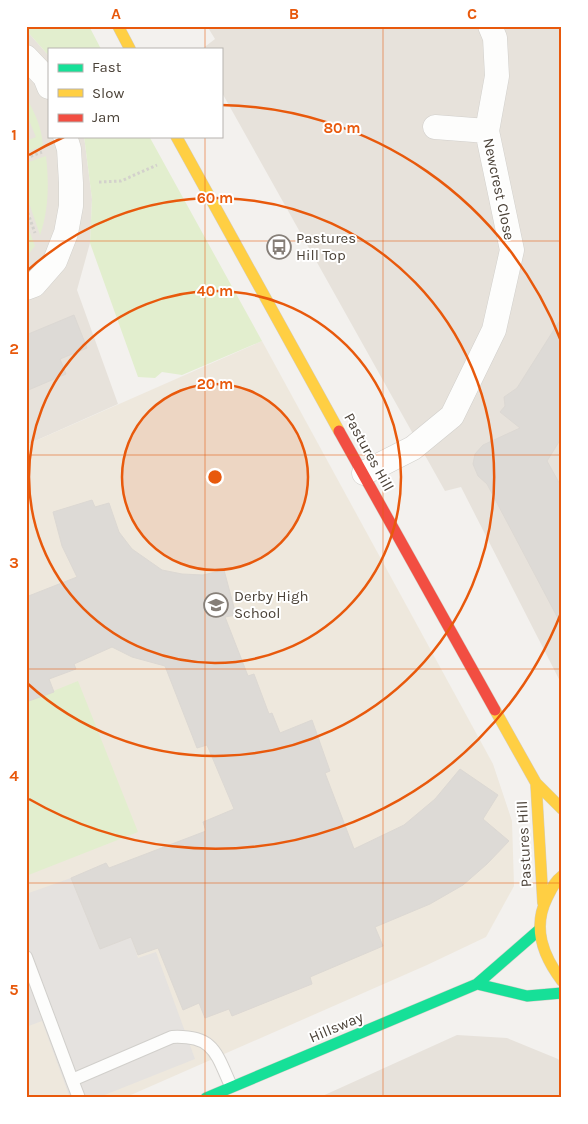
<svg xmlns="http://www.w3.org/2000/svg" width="588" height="1124" viewBox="0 0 588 1124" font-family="Karla,sans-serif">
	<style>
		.residential { fill: #e7e2db }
		.education { fill: #eee8dd }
		.green { fill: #e2eece }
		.parking { fill: #e5e2df }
		.building { fill: #dddad6; stroke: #dcd8d3 }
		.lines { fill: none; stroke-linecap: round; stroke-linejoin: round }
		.lane-casing { stroke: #d1cfcb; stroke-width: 14 }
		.street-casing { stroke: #d1cfcb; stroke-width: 25 }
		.fast-casing { stroke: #d3cec5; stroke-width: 12 }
		.slow-casing { stroke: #d3cec5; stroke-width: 12 }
		.jam-casing { stroke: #d3cec5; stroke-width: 12 }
		.path { stroke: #d3d1cc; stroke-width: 3; stroke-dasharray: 2.5 2.5; stroke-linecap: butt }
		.lane { stroke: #fdfdfc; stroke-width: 12 }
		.street { stroke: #fdfdfc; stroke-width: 24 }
		.fast { stroke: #16e098; stroke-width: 11 }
		.slow { stroke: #ffcf43; stroke-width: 11 }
		.jam { stroke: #f24e42; stroke-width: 11 }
		.grid { fill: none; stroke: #e8590c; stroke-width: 1; stroke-opacity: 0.55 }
		.ring { fill: none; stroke: #e8590c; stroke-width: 2.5 }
		.labels { text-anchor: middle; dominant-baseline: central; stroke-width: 4; stroke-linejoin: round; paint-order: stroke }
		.street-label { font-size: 15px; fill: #4b4238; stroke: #fff }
		.poi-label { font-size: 15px; fill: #4b4238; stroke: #fff; text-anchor: start }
		.centre { fill: #e8590c; stroke: #fff; stroke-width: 2.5 }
		.ring-label { font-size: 15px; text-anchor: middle; font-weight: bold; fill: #e8590c; stroke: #fff; stroke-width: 4; stroke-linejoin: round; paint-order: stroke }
		.neatline { fill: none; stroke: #e8590c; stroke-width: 2 }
		.grid-label { font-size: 16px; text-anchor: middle; font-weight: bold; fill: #e8590c }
	</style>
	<rect width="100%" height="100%" fill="#f3f1ee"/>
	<!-- residential -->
	<path class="residential" d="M207,26H562V685L461,487L445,491L221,91V49H202L215,39Z
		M26,30L49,56V136H84L92,199L90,243L77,290L118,404L26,445Z
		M457,1035L507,1038L558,1059L562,1064V1098H318Z"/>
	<!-- education -->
	<path class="education" d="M262,341L493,764L512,821L514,886L486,937L427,965L124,1098H29L26,1091V445Z"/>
	<!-- green -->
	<path class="green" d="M26,26H89L101,49H49V56L26,30Z
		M26,97C35,113 42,128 43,146L26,152V141L36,137L26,113Z
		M84,136H149L262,341L182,375L162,372L155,378L138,377L90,243L92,199Z
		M46,156C49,182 49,210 40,235L26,194V163Z
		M26,222L35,246L26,257Z
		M78,681L138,832L26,876V702Z"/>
	<!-- parking -->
	<path class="parking" d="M71,878L100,949L131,937L138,958L156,952L195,1059L97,1098H70L42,1021L26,1027V894Z"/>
	<!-- building -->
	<path class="building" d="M74,315L87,348L60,359L66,374L26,391V335Z
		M562,317V437L547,461L562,488V626L487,484L478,476L473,464L475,454L483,445L520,428L500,412L505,406L504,397L517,388Z
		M92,500L95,507L109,503L119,532L132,549L162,570L182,574L203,575L224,570L236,615L225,617L248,676L254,674L269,714L272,713L280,733L312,720L330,771L325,773L354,849L404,825L435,799L460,769L498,795L483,819L509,841L487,864L463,885L430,904L375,927L383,946L310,977L312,984L232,1016L229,1009L205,1018L199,1003L183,1010L158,948L138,955L131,937L100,949L71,878L106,863L109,868L206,831L203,822L234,809L207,745L197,748L165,666L132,657L112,647L74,664L76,669L49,679L54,692L26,702V597L77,577L62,546L53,512Z"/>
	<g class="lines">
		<!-- lane casing -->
		<g class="lane-casing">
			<path id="lane" d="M26,957L72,1080
				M79,1098L72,1080L172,1037C214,1035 216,1053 231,1086"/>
		</g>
		<!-- street casing -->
		<g class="street-casing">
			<path id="street" d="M26,57L45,77L49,87
				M435,127L487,131
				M26,288L34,285L55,261L66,233L71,206V183L69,149L65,136
				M364,473L413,448L452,416L494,330L512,250L487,131L497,76L495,38L490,26"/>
		</g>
		<!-- fast casing -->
		<g class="fast-casing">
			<path id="fast" d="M477,984L527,996L562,993
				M206,1098L477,984L539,930"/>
		</g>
		<!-- slow casing -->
		<g class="slow-casing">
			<path id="slow" d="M118,26L130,49
				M176,136L339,431
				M495,710L536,783L562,809
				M536,783L543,903
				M562,876C554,882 551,890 547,898C532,928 543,956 562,981"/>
		</g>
		<!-- jam casing -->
		<g class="jam-casing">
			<path id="jam" d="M339,431L495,710"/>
		</g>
		<!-- path -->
		<path class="path" d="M26,158L42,152
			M99,182L121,181L157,165
			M26,208L35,233"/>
		<!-- lane -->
		<use href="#lane" class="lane"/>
		<!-- street -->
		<use href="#street" class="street"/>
		<!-- fast -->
		<use href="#fast" class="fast"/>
		<!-- slow -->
		<use href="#slow" class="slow"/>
		<!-- jam -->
		<use href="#jam" class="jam"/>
	</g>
	<!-- grid -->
	<path class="grid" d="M205,26V49M383,26V1098M205,136V1098M26,241H562M26,455H562M26,669H562M26,883H562"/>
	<!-- distance rings -->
	<circle cx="215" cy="477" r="93" fill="#e8590c" fill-opacity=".12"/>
	<g class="ring">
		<circle cx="215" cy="477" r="93"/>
		<circle cx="215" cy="477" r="186"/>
		<path d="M27 271A279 279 0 1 1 27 683"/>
		<path d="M561 613A372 372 0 0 1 29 799M29 155A372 372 0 0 1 64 137M221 105A372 372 0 0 1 561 341"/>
	</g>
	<!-- icons -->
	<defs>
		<g id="bus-ring" transform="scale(1.25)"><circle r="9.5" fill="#fff" stroke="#867f78" stroke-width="1.5"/><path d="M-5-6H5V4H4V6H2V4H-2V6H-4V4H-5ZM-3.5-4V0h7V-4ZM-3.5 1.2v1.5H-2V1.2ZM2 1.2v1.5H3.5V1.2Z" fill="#867f78"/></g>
		<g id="school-ring" transform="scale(1.25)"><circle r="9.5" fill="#fff" stroke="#867f78" stroke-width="1.5"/><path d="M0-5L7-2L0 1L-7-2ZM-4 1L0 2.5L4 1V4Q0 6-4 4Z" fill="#867f78"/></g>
	</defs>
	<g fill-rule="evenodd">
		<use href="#bus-ring" x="279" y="247"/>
		<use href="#school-ring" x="216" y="605"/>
	</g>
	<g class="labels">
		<!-- street labels -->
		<g class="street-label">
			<text transform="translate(499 189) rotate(78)">Newcrest Close</text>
			<text transform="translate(369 452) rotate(61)">Pastures Hill</text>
			<text transform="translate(524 844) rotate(-93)">Pastures Hill</text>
			<text transform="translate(336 1027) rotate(-23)">Hillsway</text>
		</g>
		<!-- poi labels -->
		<g class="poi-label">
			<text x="296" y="238">Pastures<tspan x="296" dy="17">Hill Top</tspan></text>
			<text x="234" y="596">Derby High<tspan x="234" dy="17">School</tspan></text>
		</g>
	</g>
	<circle cx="215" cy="477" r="8" class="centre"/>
	<g class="ring-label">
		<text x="342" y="133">80 m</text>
		<text x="215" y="203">60 m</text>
		<text x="215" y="296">40 m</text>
		<text x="215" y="389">20 m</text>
	</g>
	<!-- border -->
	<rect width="588" height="1124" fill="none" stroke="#ffffff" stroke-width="55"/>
	<!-- legend -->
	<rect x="48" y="48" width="175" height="90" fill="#ffffff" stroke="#b7b3af"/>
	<rect x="58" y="64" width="25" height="8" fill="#16e098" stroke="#b7b3af"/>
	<text x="92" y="72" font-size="15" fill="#4b4238">Fast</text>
	<rect x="58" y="89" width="25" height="8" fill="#ffcf43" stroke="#b7b3af"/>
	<text x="92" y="98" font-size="15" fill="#4b4238">Slow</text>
	<rect x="58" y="114" width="25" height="8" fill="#f24e42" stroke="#b7b3af"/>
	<text x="92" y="122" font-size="15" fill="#4b4238">Jam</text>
	<rect x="28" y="28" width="532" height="1068" class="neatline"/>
	<g class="grid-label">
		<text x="116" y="19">A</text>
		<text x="294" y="19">B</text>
		<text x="472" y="19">C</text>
		<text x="14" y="140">1</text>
		<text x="14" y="354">2</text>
		<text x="14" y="568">3</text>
		<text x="14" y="781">4</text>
		<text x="14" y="995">5</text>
	</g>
</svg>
